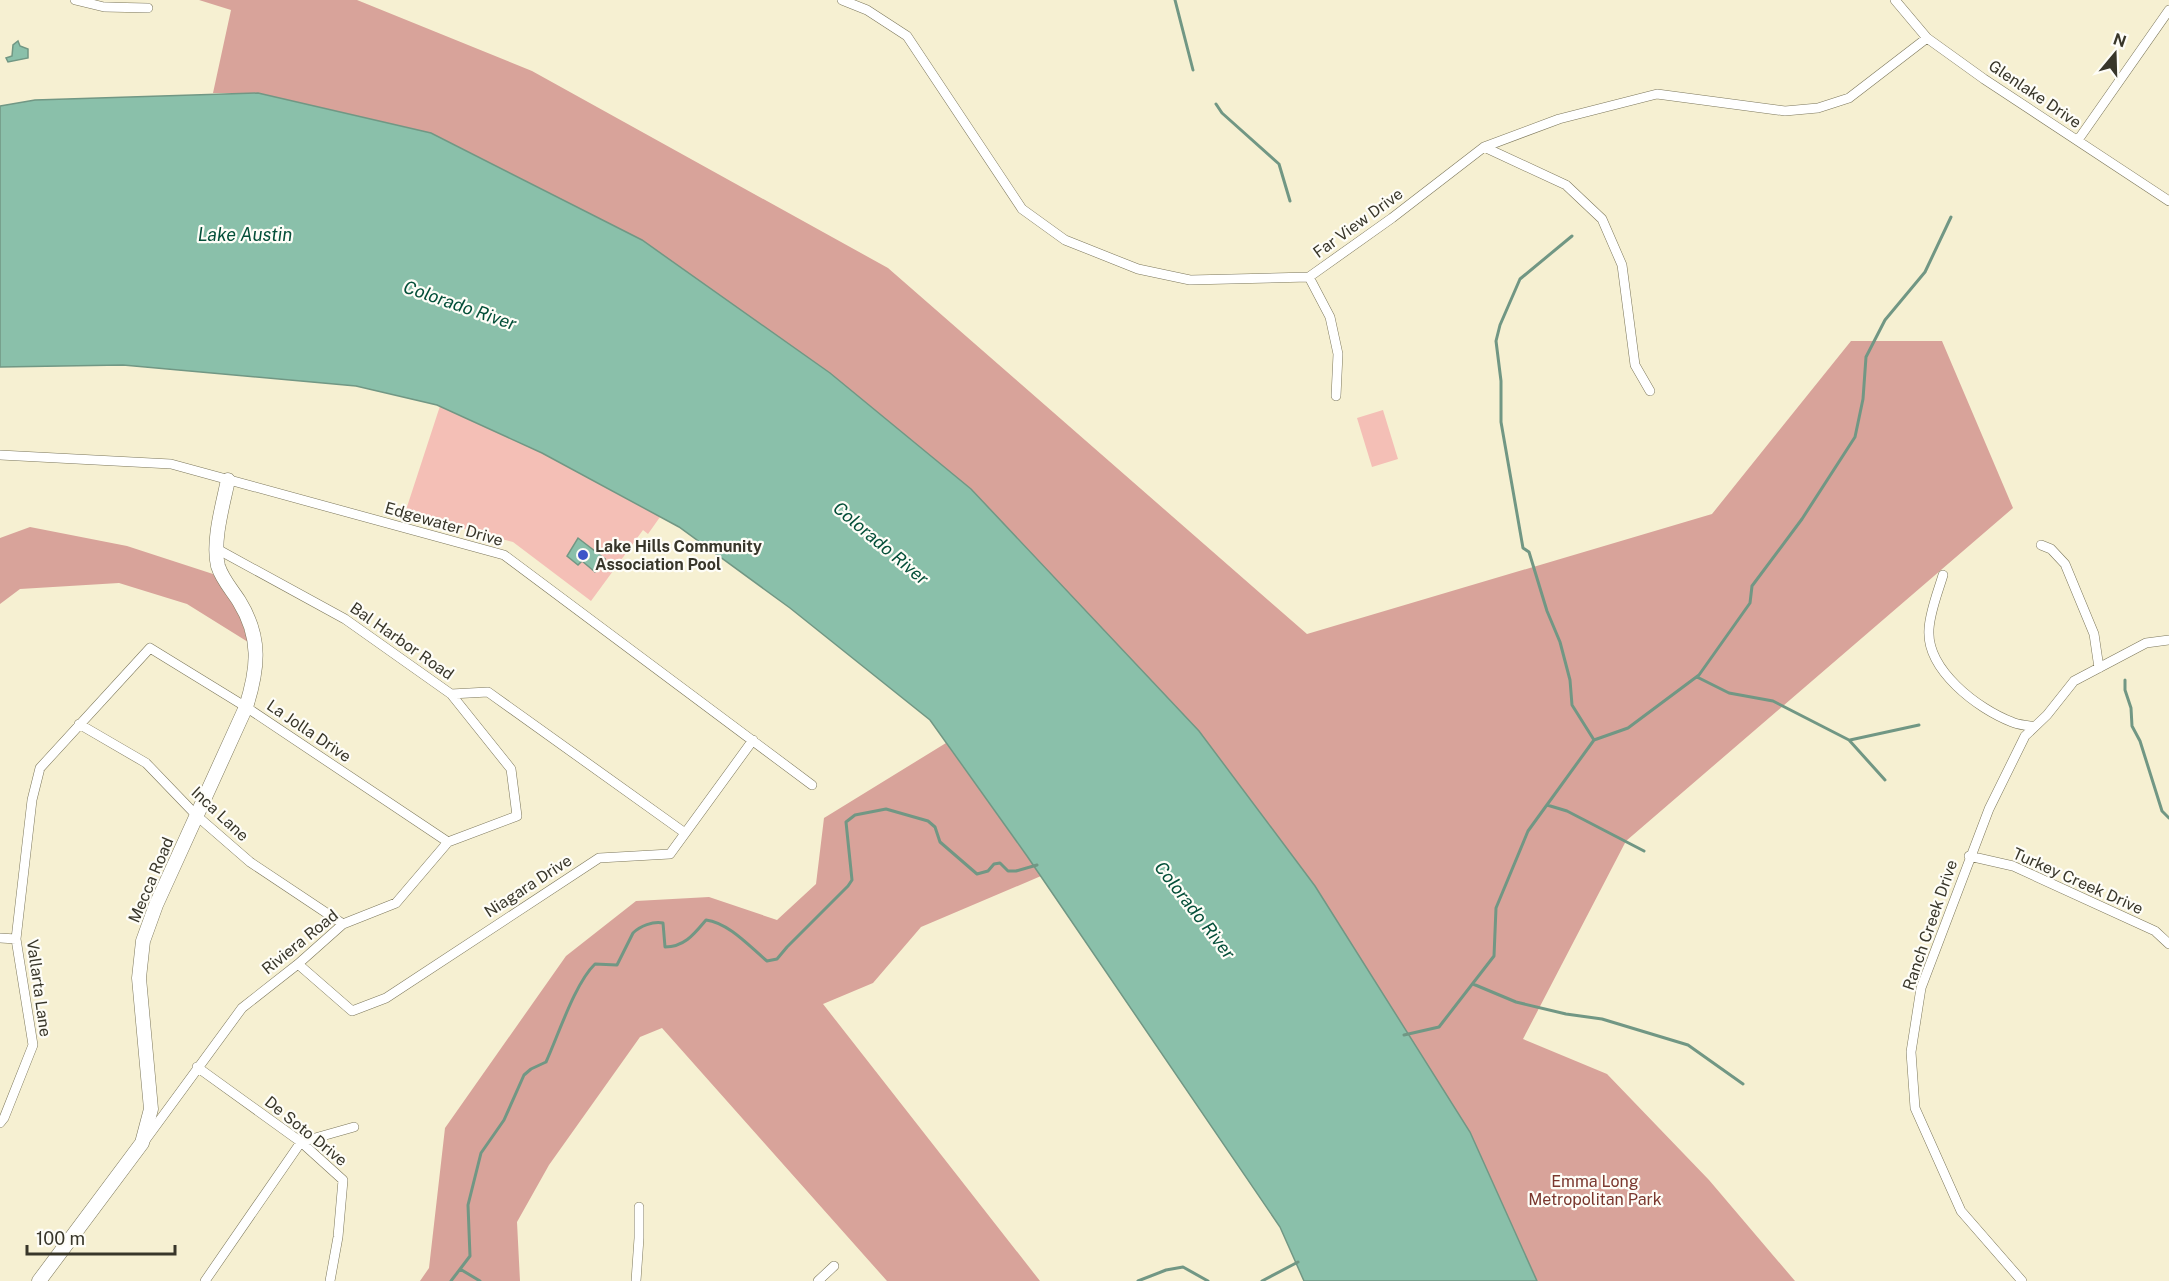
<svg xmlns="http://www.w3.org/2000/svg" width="2169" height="1281" viewBox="0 0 2169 1281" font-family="'Public Sans',sans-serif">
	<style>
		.green { fill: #f4bfb6 }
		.forest { fill: #d8a39a }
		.water { fill: #8ac0aa; stroke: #719784; stroke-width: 1.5 }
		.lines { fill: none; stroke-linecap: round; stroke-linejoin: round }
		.stream { stroke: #719784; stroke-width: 3 }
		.street-casing { stroke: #7c775b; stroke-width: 10 }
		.secondary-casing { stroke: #7c775b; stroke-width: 15 }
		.street { stroke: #fff; stroke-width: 9 }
		.secondary { stroke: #fff; stroke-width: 14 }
		.poi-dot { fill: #3e55c8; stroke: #fefdf7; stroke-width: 2 }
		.labels { text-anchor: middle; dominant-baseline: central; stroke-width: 4.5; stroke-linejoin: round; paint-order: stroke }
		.street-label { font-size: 16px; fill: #38362a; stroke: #fefdf7 }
		.poi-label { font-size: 16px; font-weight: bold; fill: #38362a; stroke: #fefdf7; text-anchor: start }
		.park-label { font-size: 16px; fill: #7a372e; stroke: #fefdf7 }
		.water-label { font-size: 18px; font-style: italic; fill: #044f39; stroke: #fefdf7 }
	</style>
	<rect width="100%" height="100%" fill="#f6f0d2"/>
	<!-- green -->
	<path class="green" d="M440,406L542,453L660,517L648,534L643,530L591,601L513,542L405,513Z
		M1383,410L1398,459L1372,467L1357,418Z"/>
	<!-- forest -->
	<path class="forest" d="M199,0H357L532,71L888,268L1307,634L1712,514L1851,341H1942L2013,508L1626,841L1523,1039L1607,1074L1709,1180L1795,1281H1537L1470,1132L1315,886L1199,731L971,489L830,373L642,240L431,133L258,93H213L231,10Z
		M30,527L127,546L213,574L239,612L248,642L187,604L119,583L20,589L0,604V538Z
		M946,743L1041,876L921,927L873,983L823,1004L1040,1281H887L662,1028L640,1037L549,1165L517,1222L520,1281H420L429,1268L445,1128L566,956L636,901L709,897L777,920L816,884L824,818Z"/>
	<!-- water -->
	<path class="water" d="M18,41L20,46L28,49V58L8,62L6,58L12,56L13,45Z
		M258,93L431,133L642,240L830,373L971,489L1199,731L1315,886L1470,1132L1537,1281H1304L1280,1227L1027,856L930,720L790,608L679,527L542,453L437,405L356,386L123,365L0,367V106L35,100Z
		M578,538L605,559L595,572L582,561L578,565L567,556Z"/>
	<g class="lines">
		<!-- stream -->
		<path class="stream" d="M1175,0L1193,70
			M1216,104L1222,113L1279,164L1290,201
			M1572,236L1520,279L1500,325L1496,341L1501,381V422L1523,548L1529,552L1547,611L1560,642L1570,680L1572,705L1594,740
			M1697,677L1729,693L1773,701L1849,740L1885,780
			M2125,680V690L2131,708L2132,726L2140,741L2162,811L2169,818
			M1850,740L1919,725
			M1547,805L1567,811L1644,851
			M1473,984L1516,1002L1566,1014L1602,1019L1688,1045L1743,1084
			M1404,1035L1439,1027L1494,956L1496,908L1528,831L1594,740L1628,728L1699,675L1750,603L1752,586L1802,519L1855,437L1863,399L1866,357L1885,320L1925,272L1951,217
			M460,1269L480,1281
			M451,1281L470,1256L468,1205L481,1153L504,1120L524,1075L531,1069L546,1062C558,1036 575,983 595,964L617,965L633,933C640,926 653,921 663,923L665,947C685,947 695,933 706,920C729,923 750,947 767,961L777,959L787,947L848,886L852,880L846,822L855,815L886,809L928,821L935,827L940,842L977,874L988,871L994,864L1000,863L1008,871H1016L1037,865
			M1138,1281L1166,1270L1183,1267L1208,1281
			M1262,1281L1298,1262"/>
		<!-- street casing -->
		<g class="street-casing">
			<path id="street" d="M75,0L104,7L148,8
				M842,0L867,10L907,36L1022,209L1065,240L1138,269L1190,280L1309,277L1392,218L1484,147L1559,119L1657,94L1785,111L1818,108L1849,98L1927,38
				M1895,0L1927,38L1984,79L2169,201
				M2078,140L2169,10
				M1484,147L1566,185L1602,219L1622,265L1635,365L1650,391
				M1309,277L1330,317L1338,354L1336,396
				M0,455L171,464L504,555L812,785
				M2041,545L2051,549L2065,564L2094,634L2099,668
				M217,549L345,619L451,694L488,692L685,833
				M1943,575C1938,592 1930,611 1929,629C1926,670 1978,709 2012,722C2018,725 2027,725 2034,727
				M79,724L146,763L197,816L250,862L343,924
				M1969,856L2013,866L2155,931L2169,944
				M0,938L16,939
				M298,964L352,1011L386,998L599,858L670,854L753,740
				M197,1067L301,1142L343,1180L338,1237L330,1281
				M0,1123L4,1118L33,1045L16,939L32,800L40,768L150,648L246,707L448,842
				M146,1139L242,1008L298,964L343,924L396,903L448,842L517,816L511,769L451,694
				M205,1281L301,1142L354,1127
				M636,1281L639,1238V1207
				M818,1281L834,1266
				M2022,1281L1961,1211L1915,1108L1911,1052L1921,988L1989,809L2025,736L2047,715L2074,681L2146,643L2169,640"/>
		</g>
		<!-- secondary casing -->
		<g class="secondary-casing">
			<path id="secondary" d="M39,1281L142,1143L151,1109L139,978L143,941L156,905L246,707C258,669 262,638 239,601C232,590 222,579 218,566C212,542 223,504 228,480"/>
		</g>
		<!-- street -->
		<use href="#street" class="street"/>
		<!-- secondary -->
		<use href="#secondary" class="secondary"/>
	</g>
	<!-- markers -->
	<circle class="poi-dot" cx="583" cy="555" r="6"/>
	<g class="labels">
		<!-- street labels -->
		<g class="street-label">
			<text transform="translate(2035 94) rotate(34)">Glenlake Drive</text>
			<text transform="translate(1358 223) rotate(-36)">Far View Drive</text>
			<text transform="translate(444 524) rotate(16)">Edgewater Drive</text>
			<text transform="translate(402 641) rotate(35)">Bal Harbor Road</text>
			<text transform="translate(309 731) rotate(34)">La Jolla Drive</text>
			<text transform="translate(220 814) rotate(43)">Inca Lane</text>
			<text transform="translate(151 880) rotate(-67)">Mecca Road</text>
			<text transform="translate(2078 881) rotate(24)">Turkey Creek Drive</text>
			<text transform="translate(528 886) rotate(-33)">Niagara Drive</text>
			<text transform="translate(1930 925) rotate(-71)">Ranch Creek Drive</text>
			<text transform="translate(300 942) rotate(-39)">Riviera Road</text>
			<text transform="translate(39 988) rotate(82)">Vallarta Lane</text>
			<text transform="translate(306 1131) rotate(39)">De Soto Drive</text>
		</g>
		<!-- poi labels -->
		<g class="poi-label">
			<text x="595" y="546">Lake Hills Community<tspan x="595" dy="18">Association Pool</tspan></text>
		</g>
		<!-- park labels -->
		<g class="park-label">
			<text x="1595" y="1181">Emma Long<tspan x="1595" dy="18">Metropolitan Park</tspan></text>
		</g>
		<!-- water labels -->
		<g class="water-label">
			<text x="245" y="234">Lake Austin</text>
			<text transform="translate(460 305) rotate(19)">Colorado River</text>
			<text transform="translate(881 543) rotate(40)">Colorado River</text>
			<text transform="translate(1195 910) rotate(52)">Colorado River</text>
		</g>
	</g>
	<!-- north arrow -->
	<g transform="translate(2115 54) rotate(19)" stroke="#fefdf7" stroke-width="4.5" paint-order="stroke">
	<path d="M0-4.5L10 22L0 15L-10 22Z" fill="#38362a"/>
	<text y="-9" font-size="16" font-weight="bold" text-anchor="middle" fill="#38362a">N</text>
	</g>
	<!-- scale -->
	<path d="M27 1245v9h148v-9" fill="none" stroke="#38362a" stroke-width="3"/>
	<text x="36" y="1245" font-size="18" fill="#38362a" stroke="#fefdf7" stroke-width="4.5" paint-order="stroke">100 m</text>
</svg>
